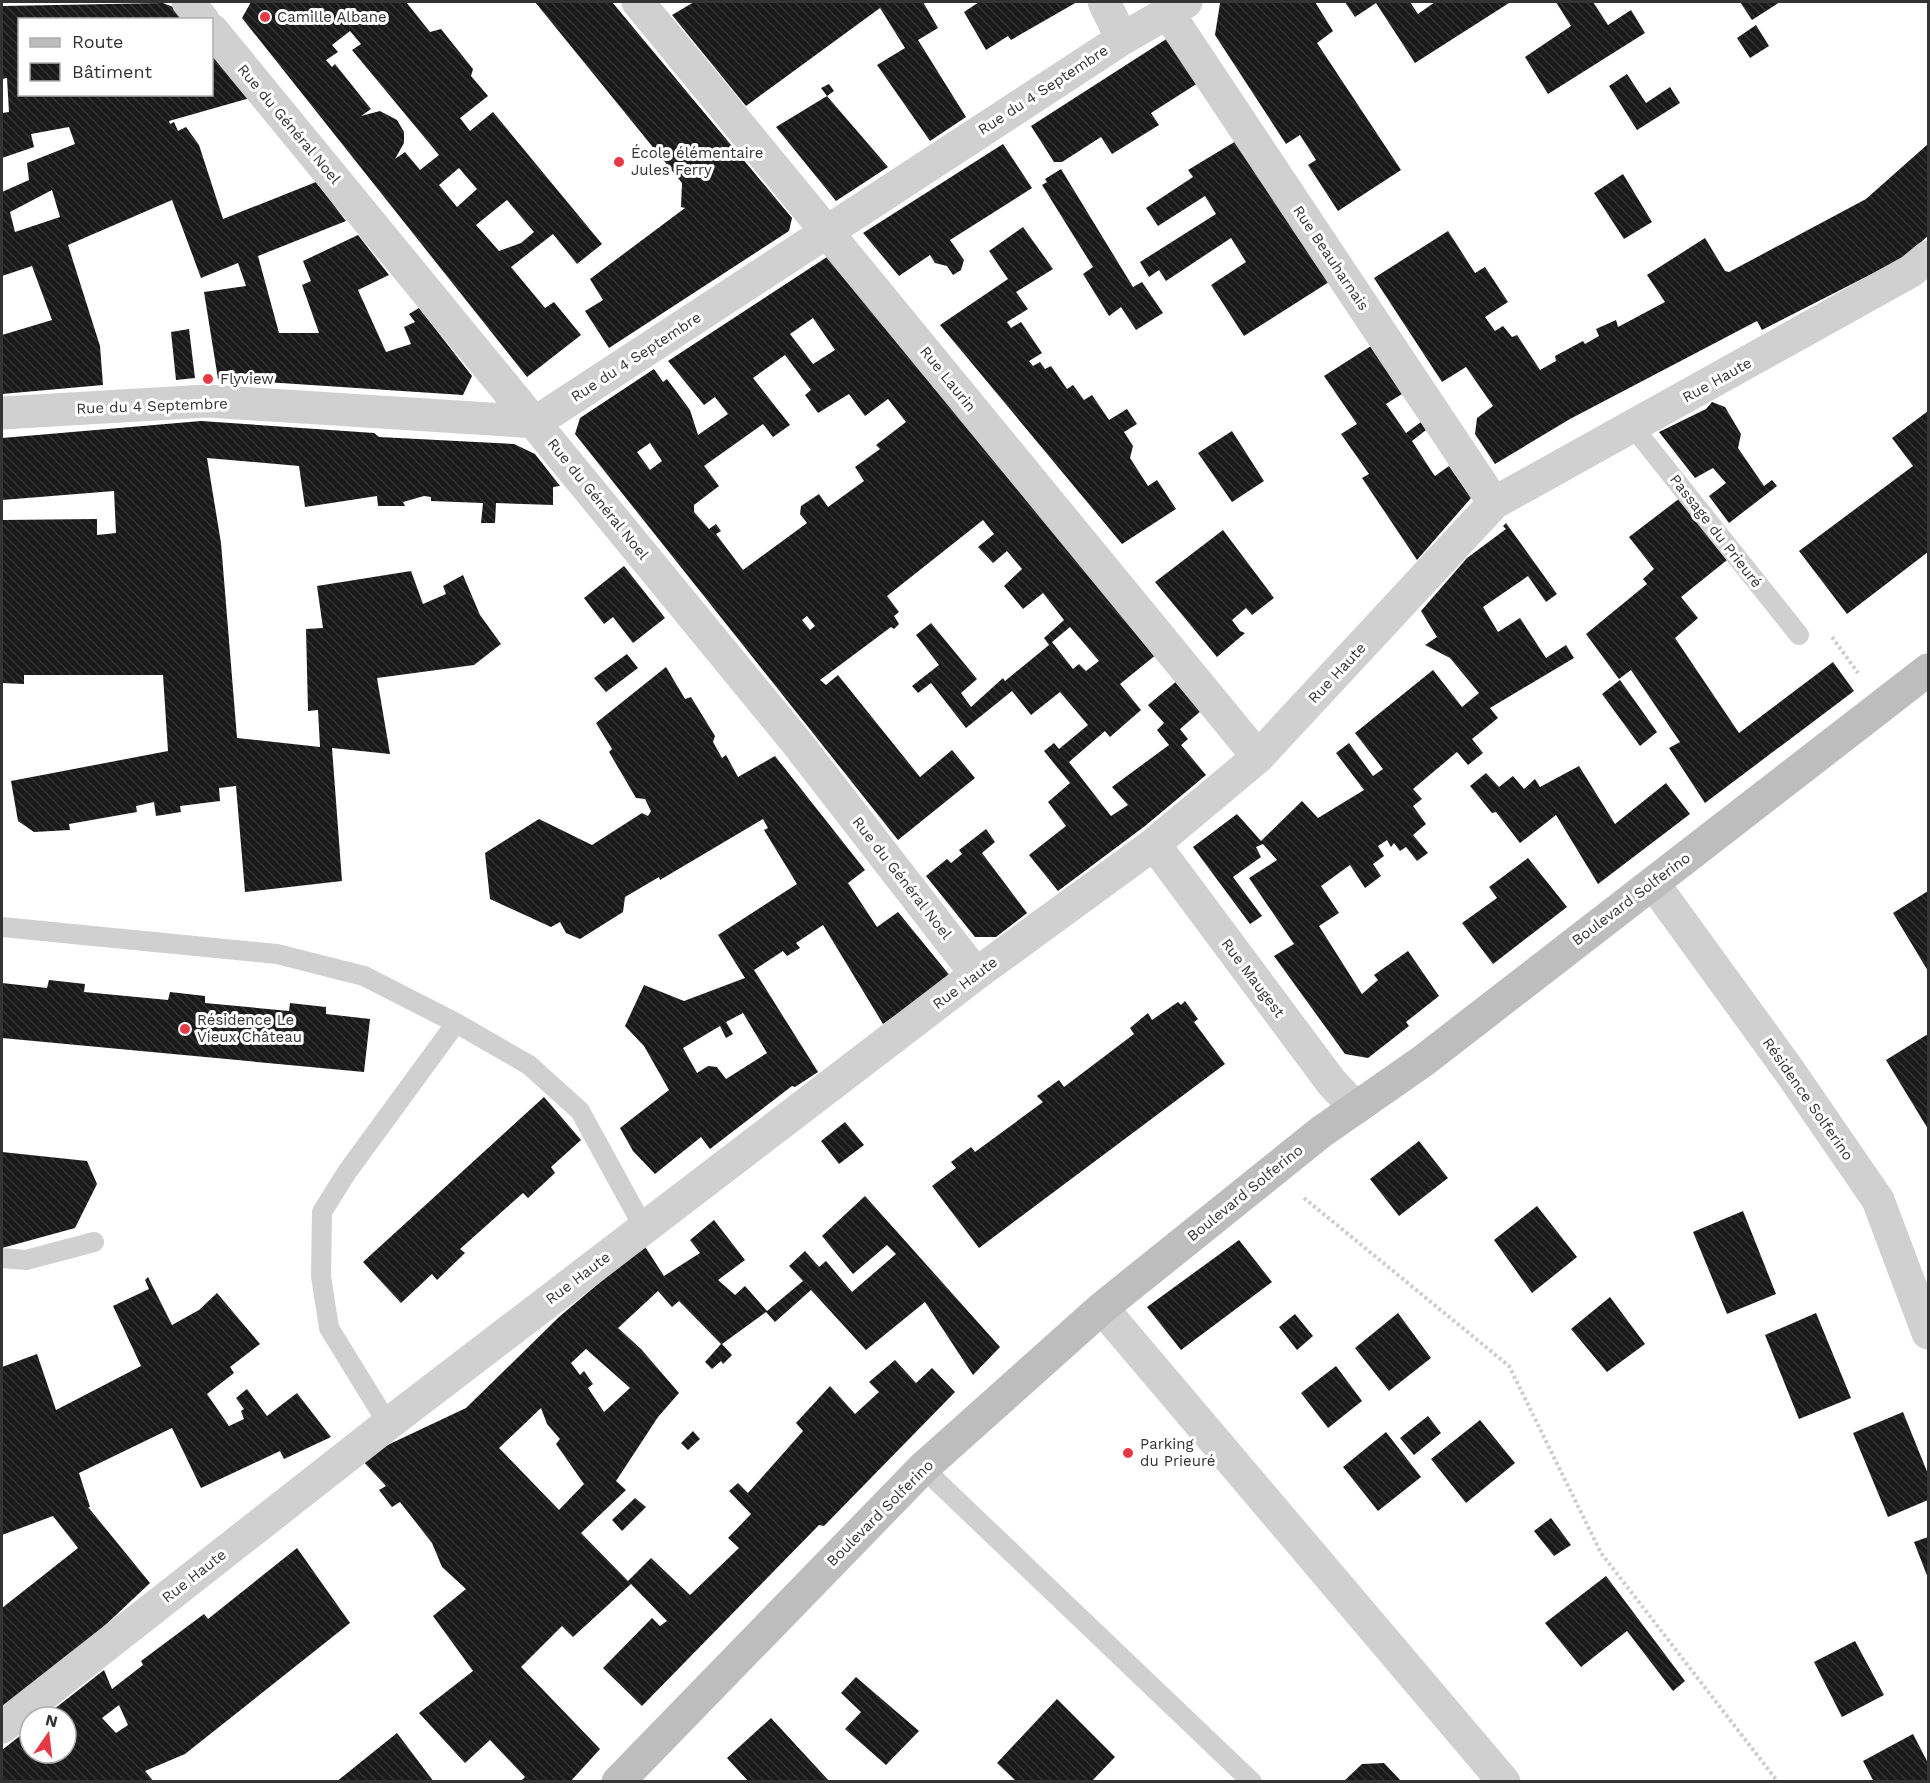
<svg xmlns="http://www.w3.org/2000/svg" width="1930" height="1783" viewBox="0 0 1930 1783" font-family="'Work Sans',sans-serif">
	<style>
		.building { fill: url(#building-back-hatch); fill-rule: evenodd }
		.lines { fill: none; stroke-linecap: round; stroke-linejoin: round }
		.path { stroke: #cdcdcd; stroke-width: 4; stroke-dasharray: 3 3; stroke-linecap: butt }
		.lane { stroke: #d0d0d0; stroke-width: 20 }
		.street { stroke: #d0d0d0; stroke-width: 33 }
		.secondary { stroke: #bdbdbd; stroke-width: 33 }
		.poi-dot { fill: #e63946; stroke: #fff; stroke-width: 2 }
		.labels { text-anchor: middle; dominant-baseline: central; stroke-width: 6; stroke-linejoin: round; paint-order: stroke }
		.poi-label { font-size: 15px; fill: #333; stroke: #fff; text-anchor: start }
		.street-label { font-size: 15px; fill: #333; stroke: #fff }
	</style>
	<defs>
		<pattern id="building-back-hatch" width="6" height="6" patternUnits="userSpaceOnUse" patternTransform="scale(1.5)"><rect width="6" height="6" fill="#1a1a1a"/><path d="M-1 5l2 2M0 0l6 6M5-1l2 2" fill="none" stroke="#333"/></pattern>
	</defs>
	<rect width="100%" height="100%" fill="#fff"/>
	<!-- building -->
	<path class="building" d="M251,2H406L430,32L441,29L473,69L471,76L488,96L460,118L470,131L493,112L602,244L577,264L553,234L511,267L545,308L554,302L581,335L527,377L242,18ZM350,31L361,44L352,50L439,155L420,170L405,152L395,159L404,143V132L397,120L380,111L361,116L371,109L335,64L332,67L326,60L338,52L332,45ZM459,168L477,189L457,207L439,185ZM507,200L534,232L521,243L499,251L476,225Z
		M535,2H612L792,218L789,231L609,348L585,311L603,300L590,279L685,208L681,207L682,183Z
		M694,2H923L938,28L918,40L966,117L930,141L877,65L905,48L880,8L746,106L672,15Z
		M979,2H1077L1011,40L1008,36L986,50L964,12Z
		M1223,2H1315L1333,31L1317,43L1401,170L1338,211L1308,165L1316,160L1300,135L1286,144L1215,35L1220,3Z
		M1345,2H1410L1418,14L1435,2L1509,3L1415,63L1376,3L1355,17Z
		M1556,2H1593L1608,25L1631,10L1645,33L1548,94L1525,57L1571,26Z
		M1740,2H1780L1752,20Z
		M163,3L183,11L189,20H20V94H212V48L250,98L169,121L170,124L174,122L178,131L186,127L199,145L223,219L316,182L346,221L258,256L279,333H319L302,285L311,281L303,261L358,235L389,275L358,290L386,352L411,344L404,327L415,322L409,314L419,308L472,376L463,395L218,379L204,292L246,286L238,263L201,278L172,200L68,245L100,346L103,385L2,394V335L52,320L32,266L2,276V192L29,180L27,163L75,144L69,127L31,134L34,147L2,158V113L9,112L7,78L2,79V6ZM52,190L60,217L15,232L10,212Z
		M1756,25L1769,46L1750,58L1737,38Z
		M1168,38L1198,83L1151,113L1159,125L1112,154L1101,137L1062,162H1054L1031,126Z
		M1627,74L1646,103L1670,87L1680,103L1637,130L1609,86Z
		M829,84L834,91L827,96L821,88Z
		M827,96L888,167L836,201L776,127Z
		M1236,141L1329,282L1244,336L1211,285L1246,262L1231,238L1166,281L1159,270L1149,277L1140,262L1216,214L1205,196L1158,226L1146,208L1193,177L1188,170Z
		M1003,144L1032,188L950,240L964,260L961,270L953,275L947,266L935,263L930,255L899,276L863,233Z
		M1928,144V236L1903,258L1762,330L1757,321L1570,419L1495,464L1475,434L1477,418L1493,406L1466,367L1442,382L1374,278L1448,231L1475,273L1485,267L1508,302L1485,317L1495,331L1503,326L1512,337L1517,335L1540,370L1556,361L1555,356L1583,341L1585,344L1599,336L1596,329L1616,320L1618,327L1665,302L1647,275L1705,238L1725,271L1729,272L1866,199Z
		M1061,169L1133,287L1142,282L1163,313L1136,330L1121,307L1109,316L1083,274L1093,267L1042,185L1047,182L1045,179Z
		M1623,174L1652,222L1624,239L1594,193Z
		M1023,227L1053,269L1016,292L1028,309L1007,322L1011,328L1021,322L1042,353L1029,361L1033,366L1040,362L1045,369L1051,366L1067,389L1073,385L1084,400L1092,395L1109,420L1127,409L1137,424L1124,432L1133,446L1130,458L1148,486L1157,480L1176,509L1122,544L940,325L1008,279L989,251Z
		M827,257L1157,654L1120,684L1141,710L1110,737L1105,731L1069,762L1111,816L1128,805L1112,787L1169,745L1157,730L1164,723L1148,705L1178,680L1202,710L1180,729L1188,739L1181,745L1206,775L1145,826L1058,891L1029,855L1066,826L1048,802L1070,783L1044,751L1054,743L1059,749L1088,725L1060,692L1031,715L1012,691L966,728L931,683L918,693L912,686L939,665L916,635L931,623L977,679L961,693L971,707L1003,678L1005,681L1049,645L1044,638L1064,620L1043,593L1023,609L1004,586L1022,569L1007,551L993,563L978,547L994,534L983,520L887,596L899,612L894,616L899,624L894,629L891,627L820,680L826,685L838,675L920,777L952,750L975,778L898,840L575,434L580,418L654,369L663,382L667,379L690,410L698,435L728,414L715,397L704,405L668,361ZM813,318L835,350L813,364L790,334ZM785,355L811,390L805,395L818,413L849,394L865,416L888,399L906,422L876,445L880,449L855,467L864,481L828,507L819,494L801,506L800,514L807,523L743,570L716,534L721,531L716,524L709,529L694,512V505L719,486L704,466L763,424L773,437L790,425L753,378ZM650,443L662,461L650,470L637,452ZM807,616L815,626L810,630L802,620ZM1070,627L1099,661L1086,671L1079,664L1073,669L1052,642Z
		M189,329L195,378L176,380L171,332Z
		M1371,346L1402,394L1386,404L1406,433L1421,422L1426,430L1412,441L1432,472L1435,476L1449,466L1471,498L1417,560L1362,478L1369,474L1341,434L1357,424L1324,376Z
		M1712,402L1725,407L1741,434L1738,448L1764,486L1772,480L1777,486L1729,523L1709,496L1726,483L1713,468L1695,478L1659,432L1706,409Z
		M1928,411V552L1847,614L1799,551L1913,466L1892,438Z
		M201,421L374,433L379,437L514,444L535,454L560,486L553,487V505L496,503L495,523H481L483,503L431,501V497L424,496L403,502L405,506H378L377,496L305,507L299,466L207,458L221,543L237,738L320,747L318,710L308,711L306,629L323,628L317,586L411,571L423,604L446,594L443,586L463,575L480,615L501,644L474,665L377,678L390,754L332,748L342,881L245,892L236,786L219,788L220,801L180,806L181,812L156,816L154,802L136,806L137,812L69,824L70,830L34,832L18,821L11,781L168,751L163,675H24V684L2,683V520L97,519V535L116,533L114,491L2,500V438Z
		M1232,431L1264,481L1232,502L1198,453Z
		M1680,498L1727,560L1681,597L1698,618L1675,638L1739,733L1833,662L1854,691L1705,803L1669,748L1680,742L1631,670L1619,679L1586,634L1647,584L1643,579L1654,569L1629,537Z
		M1506,523L1557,594L1546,602L1528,576L1483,607L1498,632L1520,618L1546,658L1566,645L1574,658L1490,708L1498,718L1472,739L1483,753L1468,765L1457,752L1413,789L1422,799L1413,806L1426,824L1413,835L1428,853L1417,861L1406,847L1400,851L1394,843L1391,847L1387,840L1378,846L1384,856L1373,864L1381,876L1365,888L1350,865L1321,886L1339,913L1319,926L1362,994L1378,980L1374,975L1408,951L1439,996L1406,1022L1409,1026L1368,1058L1345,1054L1274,956L1294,944L1249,878L1277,860L1263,844L1256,847L1261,857L1233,877L1262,916L1250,924L1193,847L1237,814L1261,841L1302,801L1318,818L1364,790L1336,753L1349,743L1373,776L1383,769L1355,733L1433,670L1462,707L1479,693L1450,658L1425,645L1437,637L1421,611L1467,558L1506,529L1503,526Z
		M1223,530L1274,598L1252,615L1246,608L1232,620L1240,631L1245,633L1217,657L1155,582Z
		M624,566L665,618L633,643L613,617L604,624L584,598Z
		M627,654L638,668L606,692L594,678Z
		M666,667L685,699L691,697L715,736L713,742L722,758L726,755L738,777L775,756L865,870L848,883L877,927L898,912L951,977L883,1024L823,925L796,943L800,948L787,956L783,951L754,970L818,1072L795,1087L792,1086L710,1149L701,1137L655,1174L633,1151L620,1128L669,1090L644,1046L625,1026L644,985L684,1001L745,978L718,935L797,884L764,830L768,828L763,819L660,880L659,877L625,897L623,912L580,939L566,933L560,922L551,927L490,899L485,853L539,819L592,845L642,813L648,816L651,811L645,799L636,798L609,752L612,749L596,723ZM743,1013L767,1053L726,1079L717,1067L708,1066L697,1073L683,1048L720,1026L726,1038L733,1034L726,1022Z
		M1620,680L1657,732L1640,746L1602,694Z
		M1579,766L1615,824L1666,783L1690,814L1598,884L1556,815L1520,843L1496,812L1492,813L1470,786L1486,773L1499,787L1513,776L1524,789L1535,779L1540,787Z
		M986,829L995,842L982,853L1027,913L996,937H975L926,876L947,859L951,863L962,854L959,850Z
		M1528,858L1567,907L1493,964L1462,923L1497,898L1489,887Z
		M1928,891V971L1893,913Z
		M49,980L85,984L84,992L168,1000L170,992L205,996V1003L289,1011L290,1003L326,1007V1014L370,1019L364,1072L2,1038V983L47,988Z
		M1185,1001L1198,1019L1194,1022L1225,1064L979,1248L932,1186L956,1168L951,1162L971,1147L975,1152L1043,1102L1037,1096L1059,1080L1064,1087L1134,1034L1130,1028L1148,1013L1152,1020L1178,1002L1181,1005Z
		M1928,1034V1129L1886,1060Z
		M544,1097L581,1140L551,1167L555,1173L528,1198L523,1193L460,1249L465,1253L437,1280L432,1274L401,1303L363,1262Z
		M845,1122L864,1145L839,1164L821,1141Z
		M1419,1141L1448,1178L1399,1216L1370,1179Z
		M2,1152L87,1161L97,1184L75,1228L2,1248Z
		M865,1196L1000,1347L973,1375L925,1302L866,1350L811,1290L775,1322L766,1312L722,1344L732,1355L723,1364L721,1361L712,1369L705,1362L721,1344L679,1301L672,1307L658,1291L618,1328L641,1349L679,1393L658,1417L616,1481L626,1490L581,1533L628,1581L651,1558L690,1595L739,1548L728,1538L751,1514L729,1491L738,1483L748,1493L803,1431L796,1423L830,1386L855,1414L879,1392L869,1382L895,1360L916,1383L932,1368L955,1392L824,1526L819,1525L642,1706L603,1668L652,1618L660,1626L667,1621L631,1584L573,1637L562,1626L521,1667L600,1749L570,1782H520L525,1777L490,1740L465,1763L419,1713L473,1671L433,1616L466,1589L442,1567L432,1543L400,1502L392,1507L379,1490L386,1486L360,1458L466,1408L559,1317L644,1245L664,1276L700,1253L690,1240L714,1220L745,1260L718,1280L735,1295L745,1286L767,1311L803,1281L789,1266L805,1251L819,1267L826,1261L852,1292L896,1254L887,1245L853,1274L822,1236ZM586,1349L630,1388L604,1412L588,1388L593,1384L584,1371L580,1375L571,1363ZM541,1408L547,1424L560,1439L556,1444L584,1484L559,1510L499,1448Z
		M1537,1206L1577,1257L1532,1293L1494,1240Z
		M1743,1211L1776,1294L1727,1314L1693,1232Z
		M1239,1240L1272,1282L1181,1350L1147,1307Z
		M148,1277L172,1325L199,1310L217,1293L260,1344L230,1367L234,1373L207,1394L229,1426L244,1419L241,1411L244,1409L236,1398L247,1389L267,1416L297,1393L331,1437L284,1459L280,1451L201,1488L172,1428L79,1473L90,1507H88L150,1583L98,1632L2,1709V1608L78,1548L53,1516L2,1535V1367L37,1354L56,1410L141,1366L113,1306L149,1289L145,1280Z
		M1610,1297L1645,1344L1607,1372L1571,1329Z
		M1398,1313L1431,1358L1389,1391L1355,1348Z
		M1816,1313L1851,1398L1799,1419L1765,1335Z
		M1295,1314L1313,1336L1297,1350L1279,1327Z
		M1336,1366L1362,1401L1328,1428L1301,1393Z
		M1903,1412L1928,1474V1500L1888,1517L1853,1433Z
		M1428,1416L1441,1433L1414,1455L1400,1438Z
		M1480,1420L1515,1463L1466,1503L1431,1459Z
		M693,1431L700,1439L688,1450L681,1443Z
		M1386,1432L1421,1477L1378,1511L1343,1467Z
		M635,1498L646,1507L622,1531L612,1520Z
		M1551,1518L1571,1545L1554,1556L1534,1531Z
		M1928,1537V1578L1914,1542Z
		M297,1548L350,1623L185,1754L145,1771L154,1782H2V1750L30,1728V1753H66V1717H44L104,1670L112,1689L143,1665L141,1661L204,1614L208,1619ZM119,1705L128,1725L116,1733L102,1718Z
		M1606,1576L1685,1681L1673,1691L1627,1631L1581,1667L1545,1623Z
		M1855,1641L1884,1695L1842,1717L1814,1662Z
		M856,1677L919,1731L886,1765L845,1729L861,1712L841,1693Z
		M1057,1699L1115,1757L1091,1782H1017L997,1763Z
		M771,1718L830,1782H749L727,1758Z
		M397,1733L434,1782H336Z
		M1913,1734L1928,1763V1782H1874L1863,1761Z
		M1384,1763L1402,1782H1343L1362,1764Z"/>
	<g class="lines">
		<!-- path -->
		<path class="path" d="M1832,637L1858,673
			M1304,1198L1509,1366L1601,1553L1778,1782"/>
		<!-- lane -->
		<path class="lane" d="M1633,427L1799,635
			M2,927L277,954L364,976L456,1023L529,1065L580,1111L644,1228
			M2,1258L26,1260L94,1242
			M388,1424L329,1328L321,1276L322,1212L347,1172L456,1023
			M923,1468L1252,1782"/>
		<!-- street -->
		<path class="street" d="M188,2L203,20
			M638,2L1258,757
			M1104,2L1122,39
			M1168,13L1494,503
			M212,30L797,743L976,974
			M2,413L207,401L536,422L1122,39L1186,2
			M1154,844L1332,1083L1356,1108
			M1653,883L1788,1069L1878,1200L1928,1333
			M1102,1308L1504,1782
			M2,1727L388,1424L976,974L1154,844L1258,757L1494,503L1911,271L1928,257"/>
		<!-- secondary -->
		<path class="secondary" d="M618,1782L923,1468L1102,1308L1321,1132L1423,1061L1928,670"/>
	</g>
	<!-- markers -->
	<g class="poi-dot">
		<circle cx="265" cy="17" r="6"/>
		<circle cx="619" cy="162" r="6"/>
		<circle cx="208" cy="379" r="6"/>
		<circle cx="185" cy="1029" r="6"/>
		<circle cx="1128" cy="1453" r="6"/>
	</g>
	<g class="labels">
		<!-- poi labels -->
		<g class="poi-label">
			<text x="277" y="17">Camille Albane</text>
			<text x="631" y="153">École élémentaire<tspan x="631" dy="17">Jules Ferry</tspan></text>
			<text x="220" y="379">Flyview</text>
			<text x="197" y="1020">Résidence Le<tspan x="197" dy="17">Vieux Château</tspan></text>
			<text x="1140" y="1444">Parking<tspan x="1140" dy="17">du Prieuré</tspan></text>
		</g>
		<!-- street labels -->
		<g class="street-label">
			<text transform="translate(1043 90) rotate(-33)">Rue du 4 Septembre</text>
			<text transform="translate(289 124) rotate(50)">Rue du Général Noel</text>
			<text transform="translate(1331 258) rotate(56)">Rue Beauharnais</text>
			<text transform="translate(636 357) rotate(-33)">Rue du 4 Septembre</text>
			<text transform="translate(948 379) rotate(51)">Rue Laurin</text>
			<text transform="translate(1717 380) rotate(-29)">Rue Haute</text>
			<text transform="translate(152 406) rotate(-2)">Rue du 4 Septembre</text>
			<text transform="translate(598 499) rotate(51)">Rue du Général Noel</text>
			<text transform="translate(1716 531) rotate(52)">Passage du Prieuré</text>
			<text transform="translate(1337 673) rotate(-47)">Rue Haute</text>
			<text transform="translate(902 878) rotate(52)">Rue du Général Noel</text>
			<text transform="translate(1631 899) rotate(-37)">Boulevard Solferino</text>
			<text transform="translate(1253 978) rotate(53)">Rue Maugest</text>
			<text transform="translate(965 983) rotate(-37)">Rue Haute</text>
			<text transform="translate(1808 1099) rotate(55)">Résidence Solferino</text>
			<text transform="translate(1245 1193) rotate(-39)">Boulevard Solferino</text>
			<text transform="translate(578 1278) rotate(-37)">Rue Haute</text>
			<text transform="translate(880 1513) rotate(-45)">Boulevard Solferino</text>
			<text transform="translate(194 1576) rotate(-38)">Rue Haute</text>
		</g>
	</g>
	<!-- border -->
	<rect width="1930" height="1783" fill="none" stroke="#333333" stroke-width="6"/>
	<!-- legend -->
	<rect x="18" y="18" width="195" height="78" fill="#ffffff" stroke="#adadad" stroke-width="1.5"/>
	<rect x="30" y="38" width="30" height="9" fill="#bdbdbd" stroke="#adadad" stroke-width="1.5"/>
	<text x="72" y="48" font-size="18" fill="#333333">Route</text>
	<rect x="30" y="63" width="30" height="18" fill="url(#building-back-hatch)" stroke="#adadad" stroke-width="1.5"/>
	<text x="72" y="78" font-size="18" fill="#333333">Bâtiment</text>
	<!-- north arrow -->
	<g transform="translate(48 1735) rotate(14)"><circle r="28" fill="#ffffff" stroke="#adadad" stroke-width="1.5"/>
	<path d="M0-4.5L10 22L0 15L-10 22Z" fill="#e63946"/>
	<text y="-9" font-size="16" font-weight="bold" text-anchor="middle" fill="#333333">N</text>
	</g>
</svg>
